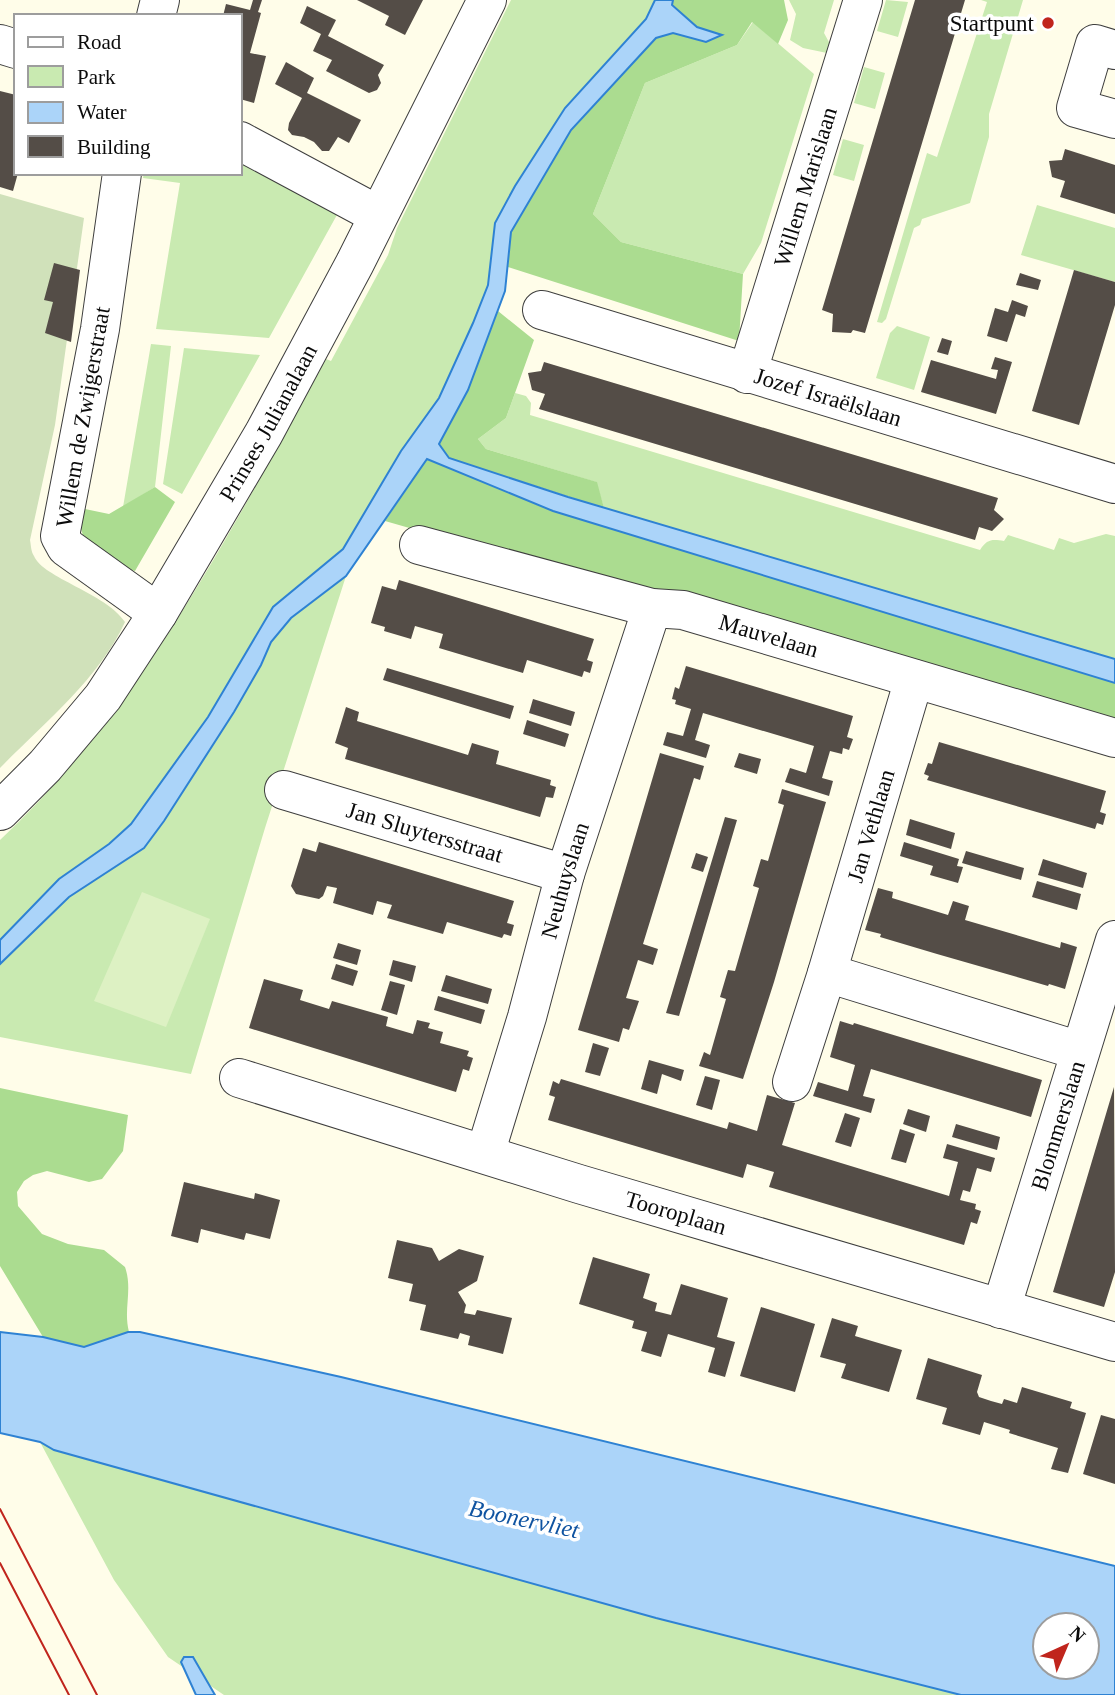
<svg xmlns="http://www.w3.org/2000/svg" width="1115" height="1695" viewBox="0 0 1115 1695" font-family="Georgia,serif">
	<style>
		.green { fill: #c9eab1 }
		.forest { fill: #abdc90 }
		.cemetery { fill: #d0e1ba }
		.pitch { fill: #ddf1c3 }
		.water { fill: #abd4f9; stroke: #2e82d3; stroke-width: 2; fill-rule: evenodd }
		.building { fill: #544d47 }
		.lines { fill: none; stroke-linecap: round; stroke-linejoin: round }
		.minor-casing { stroke: #3e3e3e; stroke-width: 40 }
		.minor { stroke: #fff; stroke-width: 38 }
		.tram { stroke: #c0251d; stroke-width: 2 }
		.poi-dot { fill: #c0251d; stroke: #fff; stroke-width: 2.5 }
		.labels { text-anchor: middle; dominant-baseline: central; stroke-width: 7; stroke-linejoin: round; paint-order: stroke }
		.poi-label { font-size: 23px; fill: #0b0b0b; stroke: #fff; text-anchor: end }
		.street-label { font-size: 23px; fill: #0b0b0b; stroke: #fff }
		.water-label { font-size: 24px; font-style: italic; fill: #1054a1; stroke: #fff }
	</style>
	<rect width="100%" height="100%" fill="#fffde9"/>
	<!-- green -->
	<path class="green" d="M511,0H655L646,19L565,108L515,186L495,223L488,285L473,323L439,398L401,451L343,549L273,607L208,717L131,824L109,844L59,879L0,940V840C144,705 231,529 326,359L331,361L388,255L397,228Z
		M789,0H834L824,33L830,44L827,53L803,48L790,40L796,14Z
		M886,0L908,2L898,37L877,31Z
		M981,0H1023L989,114V137L970,203L922,219L920,225L914,228L886,319L882,323L877,322L927,153L937,157L987,2Z
		M753,22L814,74L761,243L743,274L621,242L593,214L645,83L737,45Z
		M864,67L885,73L875,109L854,103Z
		M843,139L864,145L854,181L833,175Z
		M240,160L338,213L269,338L156,329L180,183L143,178L144,173H240Z
		M1037,205L1115,228V282L1021,255Z
		M897,326L930,337L914,390L876,378L890,333Z
		M151,344L171,346L155,487L123,507Z
		M184,348L260,355L182,494L163,484Z
		M515,393L526,396L531,403L530,415L980,550C987,539 992,539 1004,541L1008,535L1054,550L1059,538L1074,543L1106,534L1115,536V659L604,508L596,482L486,449L478,439L506,418Z
		M346,576L265,828L191,1074L0,1037V964L69,897L144,848L164,821L234,712L261,665L271,642L291,618Z
		M40,1442L54,1450L656,1618L961,1695H224L168,1657L114,1580Z"/>
	<!-- forest -->
	<path class="forest" d="M673,0H784L788,20L778,44L752,22L737,45L645,83L593,214L621,242L743,274L739,341L508,267L511,232L544,173L571,130L618,79L656,38L673,33L706,42L721,35L697,27L672,5Z
		M498,311L534,340L506,418L478,439L486,449L597,482L604,508L449,458L438,444L468,390Z
		M427,459L553,511L1115,683V730L385,521Z
		M155,487L175,502L135,571L114,565L85,544L81,528L85,509L109,514Z
		M0,1088L128,1115L123,1151L102,1179L89,1182L47,1171L33,1175L24,1181L17,1192L18,1206L42,1234L68,1244L104,1250L125,1267C133,1290 123,1309 129,1332L84,1347L43,1337L0,1266Z"/>
	<!-- cemetery -->
	<path class="cemetery" d="M0,194L84,218L55,425L30,540C31,545 31,552 34,556C43,578 106,593 125,622C98,680 44,723 0,768Z"/>
	<!-- pitch -->
	<path class="pitch" d="M142,892L210,919L166,1027L94,1001Z"/>
	<!-- water -->
	<path class="water" d="M655,0H673L672,5L697,27L722,35L706,42L673,33L656,38L571,130L511,232L505,291L468,390L439,444L449,458L568,497L1115,659V683L553,511L427,459L346,576L291,618L271,642L261,665L234,712L164,821L144,848L69,897L0,964V940L59,879L109,844L131,824L208,717L273,607L343,549L401,451L439,398L473,323L488,285L495,223L515,186L565,108L646,19Z
		M0,1332L43,1337L84,1347L128,1332H140L341,1377L1115,1566V1695H961L656,1618L54,1450L40,1442L0,1433ZM1087,1625V1667H1045V1625Z
		M184,1657H193L215,1695H196L181,1662Z"/>
	<!-- building -->
	<path class="building" d="M253,0H262L258,12L261,13L250,53L266,56L254,103L240,99V16H223L226,4L250,10Z
		M357,0H423L405,35L385,25L389,16Z
		M915,0H965L865,333L853,330L851,333L832,332L833,314L822,310Z
		M307,6L336,20L328,36L384,65L378,75L381,83L377,90L369,93L326,71L332,60L313,51L321,34L300,23Z
		M286,62L314,78L307,93L361,120L349,143L338,137L329,151H322L314,142L304,137L292,135L288,130L289,123L302,98L275,84Z
		M0,91L16,95V173H18L13,191L0,187Z
		M1065,149L1115,165V214L1060,197L1065,181L1052,177L1049,161L1062,160Z
		M54,263L80,270L71,342L45,333L53,302L44,300Z
		M1074,270L1115,282V305L1079,425L1032,411Z
		M1020,273L1041,280L1038,290L1016,285Z
		M1012,300L1028,306L1025,317L1016,314L1007,342L987,336L995,308L1008,312Z
		M942,338L952,341L948,355L937,352Z
		M995,357L1012,362L996,414L921,392L931,360L996,379L998,370L991,369Z
		M544,362L998,498L994,510L1004,519L992,531L979,527L975,540L539,409L545,394L532,390L528,373L541,371Z
		M399,580L594,639L587,660L593,662L590,673L584,671L582,677L527,660L523,673L439,648L443,634L415,626L411,639L384,631L385,627L371,623L382,586L396,590Z
		M686,666L853,716L847,737L853,739L849,750L843,748L842,754L830,751L822,778L833,781L829,796L785,782L790,768L806,773L814,746L703,713L695,740L710,745L706,758L663,745L667,732L683,736L691,709L675,704L676,700L672,699L675,687L679,689Z
		M387,668L514,706L510,719L383,680Z
		M533,699L575,712L571,726L529,713Z
		M346,707L359,712L357,721L468,755L472,743L499,751L496,764L551,780L550,785L556,787L553,798L546,797L540,817L345,759L348,748L335,743Z
		M527,720L569,734L565,747L523,734Z
		M939,742L1106,791L1100,812L1106,814L1103,825L1097,823L1095,829L927,780L929,776L924,774L928,763L932,764Z
		M660,753L704,766L700,780L694,778L643,944L658,949L653,965L638,960L626,998L639,1001L629,1030L623,1028L619,1042L578,1030Z
		M739,753L761,759L757,774L734,767Z
		M782,789L826,802L774,982L743,1079L699,1066L704,1052L710,1055L726,999L720,997L728,970L735,971L759,888L753,886L761,859L768,861L784,805L778,803Z
		M725,817L737,820L679,1016L666,1013Z
		M910,819L955,833L951,849L906,835Z
		M319,842L514,901L507,923L514,925L511,936L504,934L502,938L447,922L443,934L387,918L392,905L377,901L373,915L333,903L337,888L327,886L323,896L319,899L296,894L291,886L303,848L316,852Z
		M904,842L959,859L957,866L963,867L958,883L930,875L933,866L900,856Z
		M966,851L1024,868L1021,880L962,863Z
		M696,853L708,857L703,872L691,868Z
		M1043,859L1087,873L1083,888L1038,875Z
		M1037,881L1081,894L1077,910L1032,897Z
		M878,888L893,892L892,898L948,915L953,901L969,906L965,920L1060,948L1061,942L1077,947L1065,989L1049,984L1048,986L937,954L880,937L881,934L865,930Z
		M338,943L361,950L357,965L333,958Z
		M393,960L416,966L412,982L389,975Z
		M336,964L358,971L353,986L331,979Z
		M446,975L492,989L488,1004L441,991Z
		M264,979L303,990L300,1000L329,1009L332,1001L388,1017L386,1026L413,1034L417,1020L430,1023L428,1028L443,1032L440,1043L469,1051L467,1056L473,1058L469,1071L463,1069L456,1092L249,1028Z
		M390,981L405,985L397,1015L381,1010Z
		M438,996L485,1010L481,1024L434,1010Z
		M840,1021L853,1025L854,1023L1042,1080L1031,1117L871,1069L863,1096L875,1099L871,1113L813,1096L818,1082L848,1091L855,1065L830,1057Z
		M593,1043L609,1048L600,1076L585,1072Z
		M649,1060L684,1070L681,1081L662,1074L657,1094L641,1089Z
		M705,1076L720,1080L712,1110L696,1105Z
		M561,1079L727,1129L729,1122L757,1131L767,1095L795,1103L782,1145L949,1196L958,1162L943,1158L947,1144L995,1158L991,1172L977,1168L970,1192L963,1190L960,1200L976,1204L975,1209L981,1211L977,1224L971,1222L964,1245L769,1187L774,1172L747,1164L743,1178L548,1120L555,1097L549,1095L553,1081L559,1084Z
		M1114,1087L1115,1272L1104,1307L1053,1292Z
		M908,1109L930,1116L926,1132L903,1124Z
		M845,1113L860,1118L851,1147L835,1142Z
		M956,1124L1000,1137L997,1150L952,1137Z
		M900,1129L915,1134L906,1163L891,1159Z
		M184,1182L254,1199L255,1193L280,1200L270,1239L246,1233L244,1240L201,1229L198,1243L171,1236Z
		M397,1240L432,1248L439,1261L459,1249L484,1256L477,1281L458,1292L466,1305L464,1313L475,1315L477,1310L512,1318L503,1354L468,1345L470,1336L460,1333L458,1339L420,1330L426,1305L409,1301L413,1284L388,1278Z
		M593,1257L650,1274L643,1298L657,1303L655,1311L671,1315L681,1284L728,1298L717,1337L735,1342L725,1377L708,1372L715,1348L668,1334L661,1357L641,1351L647,1332L632,1328L634,1321L579,1304Z
		M761,1307L815,1324L795,1392L740,1376Z
		M832,1318L858,1326L855,1336L902,1350L889,1392L841,1378L846,1364L820,1357Z
		M928,1358L982,1375L977,1392L979,1397L991,1401L1002,1404L1004,1399L1017,1403L1022,1387L1072,1402L1070,1408L1086,1413L1068,1473L1051,1469L1058,1448L1009,1433L1010,1430L984,1422L980,1435L942,1424L947,1408L916,1399Z
		M1101,1415L1115,1419V1484L1083,1474Z"/>
	<g class="lines">
		<!-- minor casing -->
		<g class="minor-casing">
			<g id="minor">
				<path d="M156,16L160,0"/>
				<path d="M0,44L16,49"/>
				<path d="M1115,50L1095,44L1076,108L1115,119"/>
				<path d="M240,141L378,215"/>
				<path d="M122,173L100,329L60,536L66,547L158,613"/>
				<path id="s1" d="M542,310L1115,484"/>
				<path id="s2" d="M747,374L863,0"/>
				<path id="s3" d="M419,545L652,608L683,610L1115,738"/>
				<path id="s4" d="M284,790L565,874"/>
				<path id="s5" d="M0,811L45,766L103,697L158,613L264,433L355,263L487,0"/>
				<path d="M827,973L1080,1051"/>
				<path id="s6" d="M239,1078L579,1184L1115,1342"/>
				<path id="s7" d="M792,1082L827,973L914,679"/>
				<path id="s8" d="M485,1154L527,1017L565,874L652,608"/>
				<path id="s9" d="M1001,1309L1115,940"/>
			</g>
		</g>
		<!-- minor -->
		<use href="#minor" class="minor"/>
		<!-- tram -->
		<path class="tram" d="M0,1509L97,1695
			M0,1563L69,1695"/>
	</g>
	<!-- markers -->
	<circle class="poi-dot" cx="1048" cy="23" r="7"/>
	<g class="labels">
		<!-- poi labels -->
		<g class="poi-label">
			<text x="1034" y="23">Startpunt</text>
		</g>
		<!-- street labels -->
		<g class="street-label">
			<text stroke="none"><textPath href="#s2" startOffset="196">Willem Marislaan</textPath></text>
			<text stroke="none"><textPath href="#s1" startOffset="299">Jozef Israëlslaan</textPath></text>
			<text transform="translate(83 417) rotate(-80)">Willem de Zwijgerstraat</text>
			<text stroke="none"><textPath href="#s5" startOffset="474">Prinses Julianalaan</textPath></text>
			<text stroke="none"><textPath href="#s3" startOffset="362">Mauvelaan</textPath></text>
			<text stroke="none"><textPath href="#s7" startOffset="268">Jan Vethlaan</textPath></text>
			<text stroke="none"><textPath href="#s4" startOffset="147">Jan Sluytersstraat</textPath></text>
			<text stroke="none"><textPath href="#s8" startOffset="285">Neuhuyslaan</textPath></text>
			<text stroke="none"><textPath href="#s9" startOffset="192">Blommerslaan</textPath></text>
			<text stroke="none"><textPath href="#s6" startOffset="457">Tooroplaan</textPath></text>
		</g>
		<!-- water labels -->
		<g class="water-label">
			<text transform="translate(524 1519) rotate(12)">Boonervliet</text>
		</g>
	</g>
	<!-- legend -->
	<rect x="14" y="14" width="228" height="161" fill="#ffffff" stroke="#9d9d9d" stroke-width="2"/>
	<rect x="28" y="37" width="35" height="10" fill="#ffffff" stroke="#9d9d9d" stroke-width="2"/>
	<text x="77" y="49" font-size="21" fill="#0b0b0b">Road</text>
	<rect x="28" y="66" width="35" height="21" fill="#c9eab1" stroke="#9d9d9d" stroke-width="2"/>
	<text x="77" y="84" font-size="21" fill="#0b0b0b">Park</text>
	<rect x="28" y="102" width="35" height="21" fill="#abd4f9" stroke="#9d9d9d" stroke-width="2"/>
	<text x="77" y="119" font-size="21" fill="#0b0b0b">Water</text>
	<rect x="28" y="136" width="35" height="21" fill="#544d47" stroke="#9d9d9d" stroke-width="2"/>
	<text x="77" y="154" font-size="21" fill="#0b0b0b">Building</text>
	<!-- north arrow -->
	<g transform="translate(1066 1646) rotate(44)"><circle r="33" fill="#ffffff" stroke="#9d9d9d" stroke-width="2"/>
	<path d="M0-5L12 26L0 18L-12 26Z" fill="#c0251d"/>
	<text y="-10" font-size="19" font-weight="bold" text-anchor="middle" fill="#0b0b0b">N</text>
	</g>
</svg>
